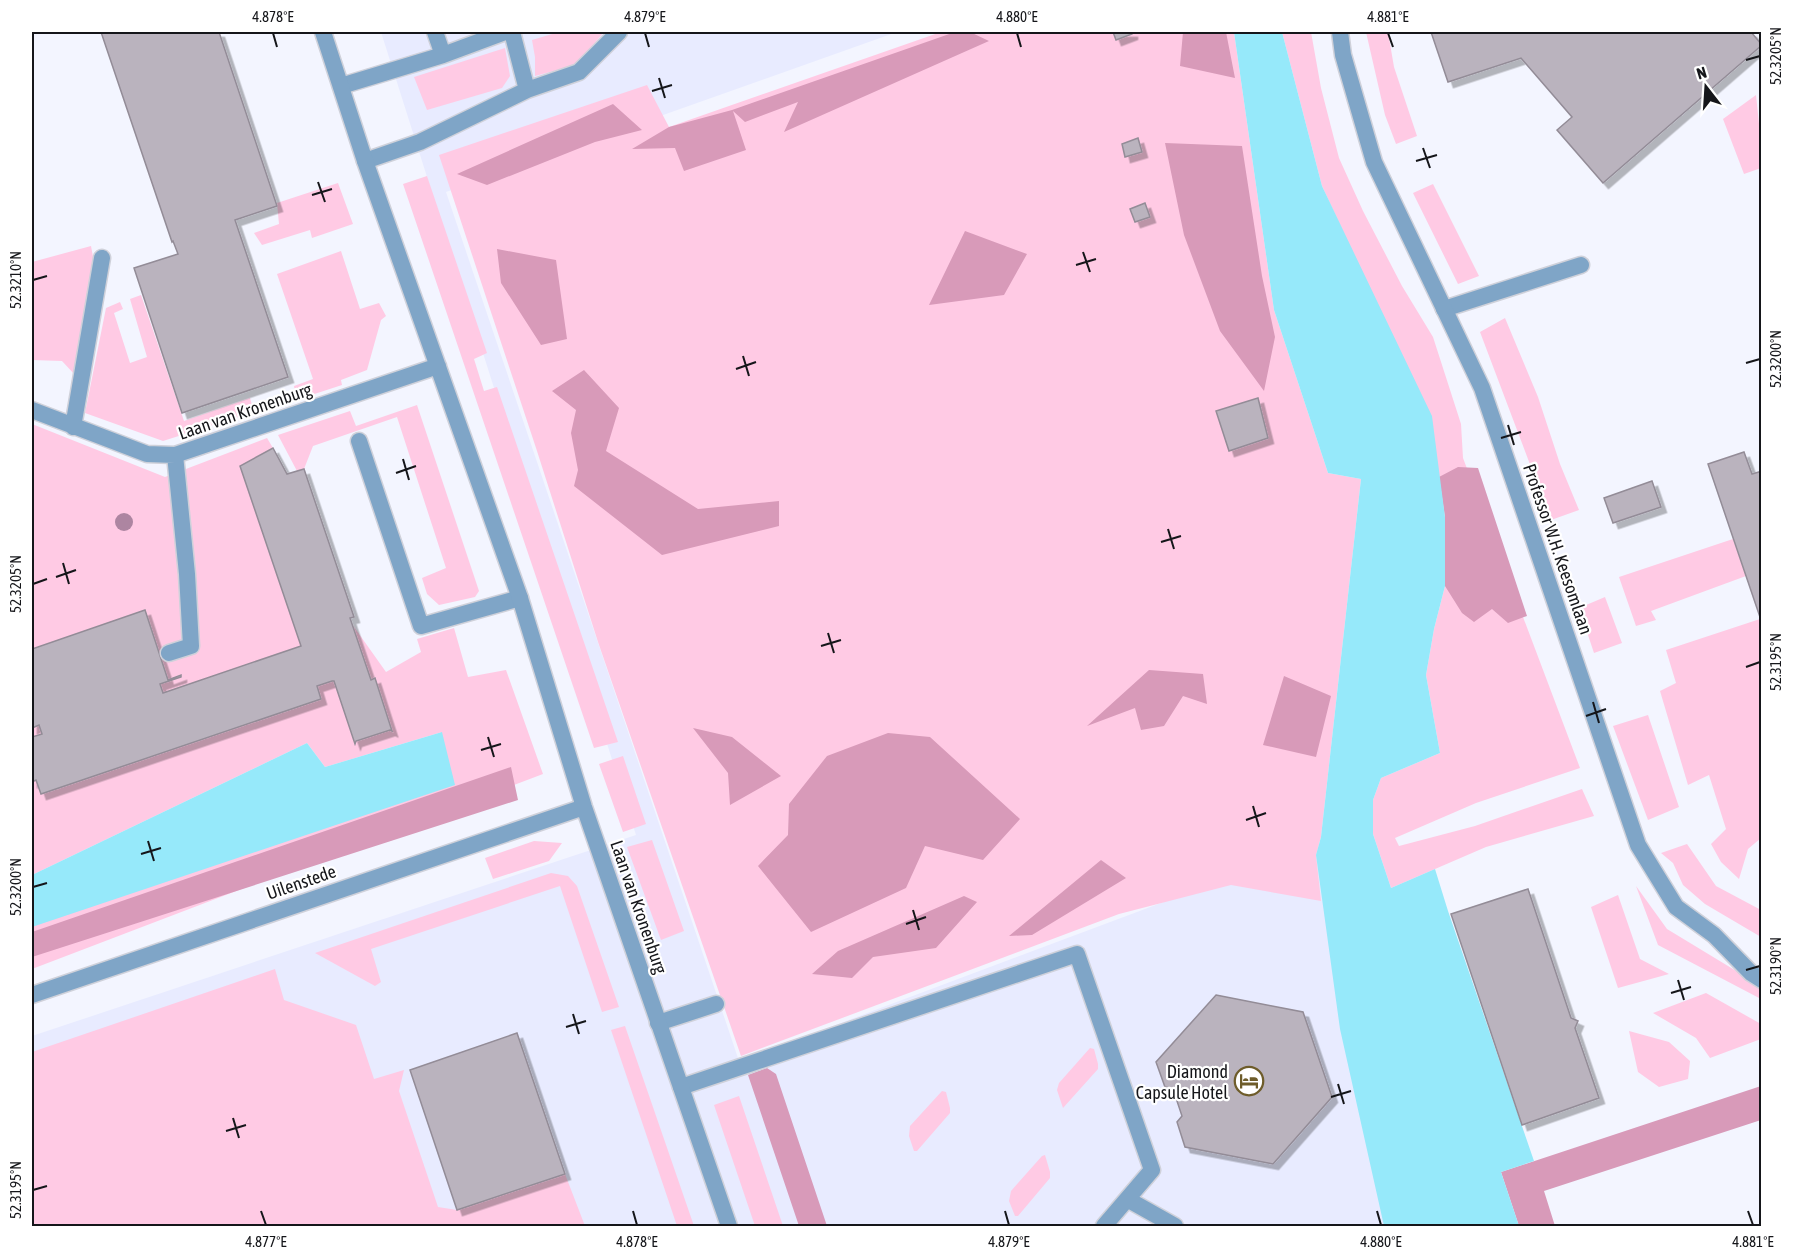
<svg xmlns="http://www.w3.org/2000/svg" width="1793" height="1258" viewBox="0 0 1793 1258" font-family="'Asap Condensed',sans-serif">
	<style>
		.built { fill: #e8ebff }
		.green { fill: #ffcae4 }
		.forest { fill: #d89ab9 }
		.water { fill: #96e9fa }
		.building { fill: #bab3be; stroke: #938c97; stroke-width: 1.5; filter: url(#shadow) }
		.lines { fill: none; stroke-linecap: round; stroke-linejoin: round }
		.service-casing { stroke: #cfd1da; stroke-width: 19 }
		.minor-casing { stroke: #cfd1da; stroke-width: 19 }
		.service { stroke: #7fa5c7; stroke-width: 16 }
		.minor { stroke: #7fa5c7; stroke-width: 16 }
		.tree { fill: #ad85a1 }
		.ticks { fill: none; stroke: #15161a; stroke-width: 2 }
		.labels { text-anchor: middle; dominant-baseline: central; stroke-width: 4.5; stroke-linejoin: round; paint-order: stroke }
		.street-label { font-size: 18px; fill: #15161a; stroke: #fff }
		.poi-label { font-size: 18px; fill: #15161a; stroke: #fff; text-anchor: end }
		.neatline { fill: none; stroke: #15161a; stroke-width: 2 }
		.ticks-label { font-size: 15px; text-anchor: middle; fill: #15161a }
	</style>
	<defs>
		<filter id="shadow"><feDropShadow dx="5.5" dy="5.5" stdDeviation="0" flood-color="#0004"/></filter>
	</defs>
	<rect width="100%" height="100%" fill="#f3f5ff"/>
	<!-- built -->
	<path class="built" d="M381,32H897L446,192L739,1061L1319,844L1413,1226H32V1036L636,835Z"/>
	<!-- green -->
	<path class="green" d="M559,32H604L576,65L535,76V57L532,40Z
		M941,32H1234L1274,310L1328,473L1361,479L1321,837L1316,855L1321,901L1231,885L1119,914L741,1056L598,642L537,451L439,155L647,85L669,127Z
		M1282,32H1311L1321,88L1339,158L1363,211L1402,286L1433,337L1461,424L1463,458L1580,768L1476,803L1395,838L1399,846L1475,826L1582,789L1594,816L1486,847L1391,888L1373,834V800L1381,778L1440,753L1426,675L1434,629L1445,586V517L1439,477L1367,283L1322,186Z
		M1366,32H1388L1394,67L1417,136L1396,144L1385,115Z
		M505,48L510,76L502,88L427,110L414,77Z
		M1756,95L1761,143V168L1744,174L1723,119Z
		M427,176L487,353L474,359L484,391L497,387L618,742L594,748L403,184Z
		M338,183L353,224L312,238L310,230L262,245L254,233L279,224L277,203Z
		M1433,184L1479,276L1458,284L1413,193Z
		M91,246L94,262L75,375L62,361L32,360V262Z
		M341,251L360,309L379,303L386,316L381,320L367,370L341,380L342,385L296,400L294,386L313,379L277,274Z
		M141,295L184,421L250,398L254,412L163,441L85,413L106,308L120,302L123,309L114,313L130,363L147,357L130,299Z
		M1505,318L1538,397L1560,464L1579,510L1551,520L1480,332Z
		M417,405L479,591L475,597L439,605L427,594L422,578L446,568L397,417L313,446L304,469L297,471L278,435L350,411L356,426Z
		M32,424L165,477L267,438L273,448L240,466L386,672L421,652L417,639L454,628L468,677L506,670L543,774L32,969V927L442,732L325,767L307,743L32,875Z
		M1733,539L1746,576L1651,611L1656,620L1636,626L1619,577Z
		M1605,597L1622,643L1594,653L1579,608Z
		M1760,619L1761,838L1748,849L1739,879L1721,862L1711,844L1726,829L1709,775L1688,785L1660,691L1676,683L1666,650Z
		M1648,715L1679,807L1648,820L1613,726Z
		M623,756L646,824L623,832L599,764Z
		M652,840L684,931L661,940L627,847Z
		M534,841L562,843L549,861L493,879L485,858Z
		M1687,844L1716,886L1761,910V937L1705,904L1683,885L1673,863L1661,853Z
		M551,873L568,876L577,886L619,1007L602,1012L560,886L371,949L381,982L375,986L315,953Z
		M1636,886L1667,929L1761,986V999L1658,945Z
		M1618,895L1640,959L1669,974L1618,988L1591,907Z
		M275,969L284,1000L356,1025L374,1079L404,1070L399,1091L438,1207L457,1210L565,1174L585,1226H32V1052Z
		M1706,993L1761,1024V1039L1710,1058L1696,1038L1653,1013Z
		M625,1026L694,1226H677L611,1030Z
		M1629,1031L1669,1042L1690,1061L1688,1079L1659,1087L1638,1072Z
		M1090,1048L1094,1049L1098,1064V1069L1063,1108L1057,1090L1059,1083Z
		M942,1091L946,1092L950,1108V1113L917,1151H914L909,1136L910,1126Z
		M739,1096L783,1226H755L714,1105Z
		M1045,1155L1050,1172V1178L1018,1216H1015L1009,1201L1011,1191L1042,1156Z"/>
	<!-- forest -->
	<path class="forest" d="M955,32H970L989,41L784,132L798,102L745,122L733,111L746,150L684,171L675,148L632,149L669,127L732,110Z
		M1183,32H1226L1235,78L1180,66Z
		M613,104L642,130L595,142L487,185L457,174Z
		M1165,143L1242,146L1262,276L1275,337L1264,391L1220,331L1184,235Z
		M965,231L1027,254L1004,295L929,305Z
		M497,249L556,260L567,339L541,345L501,283Z
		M584,370L619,408L606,451L698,509L779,501V526L662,555L574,486L578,470L571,433L576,410L552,391Z
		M1458,467L1478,468L1527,616L1508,623L1492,609L1474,622L1462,613L1445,586V517L1439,477Z
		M1149,670L1203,674L1207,704L1183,696L1164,726L1141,730L1135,708L1087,726Z
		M1284,676L1331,696L1316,757L1263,745Z
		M693,728L732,737L781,776L730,805L728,773Z
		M888,733L930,737L1020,819L983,860L925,846L906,888L811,932L758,866L788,835L789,804L827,756Z
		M511,767L518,800L32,957V932Z
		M1101,860L1126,878L1032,935L1009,936Z
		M964,896L977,902L936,948L873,957L852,978L812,974L838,951Z
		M767,1068L776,1074L827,1226H799L748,1075Z
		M1761,1086V1120L1544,1191L1555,1226H1519L1501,1172Z"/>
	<!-- water -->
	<path class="water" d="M1234,32H1282L1322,186L1432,416L1445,517V586L1434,629L1426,675L1440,753L1381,778L1373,800V834L1391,888L1435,869L1448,911L1534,1161L1501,1172L1519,1226H1384L1340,1029L1316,855L1321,837L1361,479L1328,473L1274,310Z
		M442,732L455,785L32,927V875L307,743L325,767Z"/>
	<!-- building -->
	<path class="building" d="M101,32H219L277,206L235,220L288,377L182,413L134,268L178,254L173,241L172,242Z
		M1113,32H1132V34L1116,40Z
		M1431,32H1751L1762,45L1603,183L1557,130L1572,117L1521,58L1448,82Z
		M1138,138L1142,152L1125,157L1122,144Z
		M1145,203L1150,217L1135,222L1130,209Z
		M1258,398L1268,438L1229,451L1216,411Z
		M273,448L287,474L304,469L354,617L350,618L371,680L375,678L392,731L390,730L356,741L355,744L334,681H332L317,686L321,699L41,794L36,780L32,782V737L42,734L39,725L32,728V649L145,610L168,680L181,675V677L160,684L163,693L301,646L240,466Z
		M1744,452L1752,474L1762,471V623L1708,464Z
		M1652,481L1661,507L1613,523L1604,498Z
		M1528,889L1571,1018L1578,1021L1575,1028L1599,1098L1522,1125L1451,914Z
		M1216,995L1303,1012L1332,1097L1273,1164L1185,1147L1177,1122L1182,1116L1173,1089L1165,1087L1156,1062Z
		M517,1033L565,1174L457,1210L410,1070Z"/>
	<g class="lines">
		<!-- service casing -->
		<g class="service-casing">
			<path id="service" d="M435,32L443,55
				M512,32L527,90
				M341,86L443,55L505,32
				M365,161L420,142L527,90L579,72L619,32
				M1444,309L1581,265
				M359,441L421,626L520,598
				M658,1023L716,1004
				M681,1087L1077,954L1152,1170L1104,1226
				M1127,1199L1175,1226"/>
		</g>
		<!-- minor casing -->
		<g class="minor-casing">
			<path id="minor" d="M323,32L365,161L520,598L584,807L729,1226
				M1340,32L1343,55L1374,162L1482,388L1638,845L1676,907L1714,935L1751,973L1762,980
				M32,410L147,454L175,455L438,366
				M73,427L102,258
				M169,653L191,646L187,574L175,455
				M32,995L584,807"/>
		</g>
		<!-- service -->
		<use href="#service" class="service"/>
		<!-- minor -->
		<use href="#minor" class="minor"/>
	</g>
	<!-- trees -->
	<circle class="tree" cx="124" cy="522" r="9"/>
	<!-- ticks -->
	<path class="ticks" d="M273,33L277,47M645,33L649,47M1017,33L1021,47M1388,33L1393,47M1746,60L1760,56M659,78L665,98M652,91L672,85M1423,148L1430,168M1416,161L1437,155M318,182L325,202M312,195L332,189M1083,252L1090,272M1076,265L1096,259M33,280L47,276M743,356L749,376M1746,363L1760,359M736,369L756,362M1508,425L1514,445M1501,438L1521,432M403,459L409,480M396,473L416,466M1168,529L1174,549M1161,542L1181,536M63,563L69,584M56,577L76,570M33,584L47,579M828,633L834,653M821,646L841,640M1746,667L1760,662M1593,702L1599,723M1586,716L1606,709M488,737L494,757M481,750L501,744M1253,806L1259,827M1246,820L1266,813M148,841L154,861M141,854L161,848M33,887L47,883M913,910L919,930M906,924L926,917M1746,970L1760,966M1678,980L1684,1000M1671,993L1691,987M573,1014L579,1034M566,1027L586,1021M1338,1084L1344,1104M1331,1097L1351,1091M233,1118L239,1138M226,1131L246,1125M33,1190L47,1186M261,1211L266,1225M633,1211L637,1225M1005,1211L1009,1225M1377,1211L1381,1225M1748,1211L1753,1225"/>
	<!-- icons -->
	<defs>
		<g id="hotel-ring" transform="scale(1.5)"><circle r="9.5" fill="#fff" stroke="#6e5c2a" stroke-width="1.5"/><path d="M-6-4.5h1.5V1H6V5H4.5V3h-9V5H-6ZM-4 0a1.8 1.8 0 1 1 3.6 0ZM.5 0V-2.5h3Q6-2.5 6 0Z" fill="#6e5c2a"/></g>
	</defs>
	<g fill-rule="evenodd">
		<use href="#hotel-ring" x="1249" y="1081"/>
	</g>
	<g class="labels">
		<!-- street labels -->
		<g class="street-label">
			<text transform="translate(245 411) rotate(-19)">Laan van Kronenburg</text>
			<text transform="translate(1558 549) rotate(71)">Professor W.H. Keesomlaan</text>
			<text transform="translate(301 882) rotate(-19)">Uilenstede</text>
			<text transform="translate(639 907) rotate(71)">Laan van Kronenburg</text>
		</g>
		<!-- poi labels -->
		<g class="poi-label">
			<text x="1228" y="1071">Diamond<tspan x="1228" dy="21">Capsule Hotel</tspan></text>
		</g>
	</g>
	<!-- border -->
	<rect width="1793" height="1258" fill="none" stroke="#ffffff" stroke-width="66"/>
	<!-- north arrow -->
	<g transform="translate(1706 87) rotate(343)" stroke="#ffffff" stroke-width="4.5" paint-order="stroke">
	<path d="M0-4.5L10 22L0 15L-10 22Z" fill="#15161a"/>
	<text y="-9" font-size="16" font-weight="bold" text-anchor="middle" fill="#15161a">N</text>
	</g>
	<rect x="33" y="33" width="1727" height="1192" class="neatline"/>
	<g class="ticks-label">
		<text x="273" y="22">4.878°E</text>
		<text x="645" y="22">4.879°E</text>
		<text x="1017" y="22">4.880°E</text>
		<text x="1388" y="22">4.881°E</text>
		<text transform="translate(1776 56) rotate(-90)" y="5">52.3205°N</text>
		<text transform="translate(16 280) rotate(-90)" y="5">52.3210°N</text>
		<text transform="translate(1776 359) rotate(-90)" y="5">52.3200°N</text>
		<text transform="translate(16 584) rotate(-90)" y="5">52.3205°N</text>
		<text transform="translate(1776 662) rotate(-90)" y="5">52.3195°N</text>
		<text transform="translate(16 887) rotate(-90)" y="5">52.3200°N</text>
		<text transform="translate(1776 966) rotate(-90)" y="5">52.3190°N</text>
		<text transform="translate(16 1190) rotate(-90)" y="5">52.3195°N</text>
		<text x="266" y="1247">4.877°E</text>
		<text x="637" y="1247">4.878°E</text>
		<text x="1009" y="1247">4.879°E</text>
		<text x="1381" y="1247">4.880°E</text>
		<text x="1753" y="1247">4.881°E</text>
	</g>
</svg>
